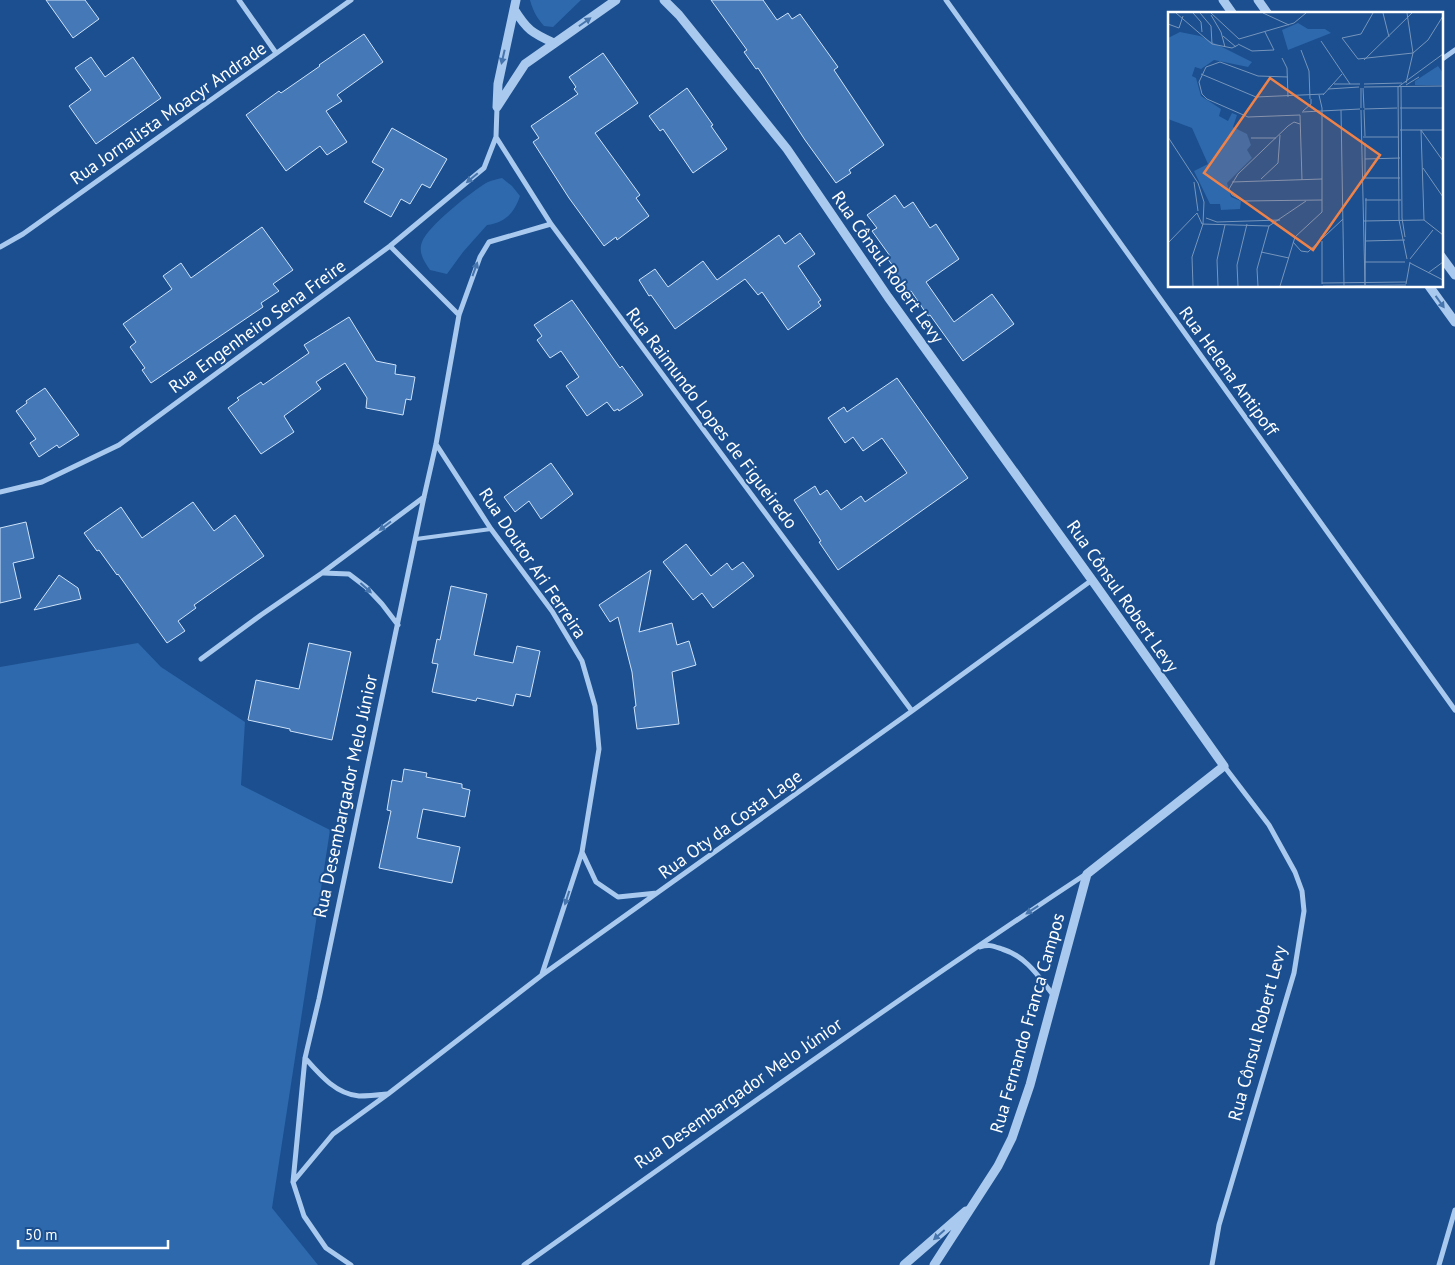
<svg xmlns="http://www.w3.org/2000/svg" width="1455" height="1265" viewBox="0 0 1455 1265" font-family="'PT Sans',sans-serif">
	<style>
		.green { fill: #2e69ad }
		.building { fill: #4478b7; stroke: #cfe3fa }
		.lines { fill: none; stroke-linecap: round; stroke-linejoin: round }
		.service { stroke: #a9c9ee; stroke-width: 4 }
		.minor { stroke: #a9c9ee; stroke-width: 5 }
		.tertiary { stroke: #a9c9ee; stroke-width: 9 }
		.oneway { fill: #4674ac }
		.labels { text-anchor: middle; dominant-baseline: central; stroke-width: 4; stroke-linejoin: round; paint-order: stroke }
		.street-label { font-size: 18px; fill: #fff; stroke: #1b4f8f }
		.inset-road { fill: none; stroke: #7695bc; stroke-width: 1 }
		.view { fill: #ee8249; fill-opacity: 0.15; stroke: #ee8249; stroke-width: 2.5 }
		.inset-edge { fill: none; stroke: #fff; stroke-width: 2.5 }
	</style>
	<rect width="100%" height="100%" fill="#1b4f8f"/>
	<!-- green -->
	<path class="green" d="M530,0H581L553,27L544,26C537,18 533,11 530,0Z
		M502,178L512,186L520,196C514,213 506,222 487,225L463,252L447,274L430,270C424,261 418,253 422,242C427,227 473,190 488,182C492,180 498,179 502,178Z
		M138,643L161,667L245,722L241,785L330,830L272,1208L318,1265H0V667Z"/>
	<!-- building -->
	<path class="building" d="M46,0H85L99,19L73,38Z
		M711,0H763L777,20L788,13L792,19L800,14L838,67L834,70L884,145L849,170L851,173L836,183L805,140L758,68L756,69L744,52L747,50Z
		M364,34L383,62L337,95L342,101L326,111L347,142L327,155L320,146L286,171L246,115L279,91L281,93L320,66L319,65Z
		M603,53L638,103L595,133L640,195L636,198L649,216L617,240L616,237L604,246L569,198L533,142L539,138L531,126L578,94L574,89L576,87L569,77Z
		M91,57L105,77L133,57L161,98L96,144L69,106L91,90L75,68Z
		M687,88L713,125L711,126L727,149L693,173L663,129L660,131L649,116Z
		M392,128L447,159L430,188L422,184L410,204L401,199L391,217L364,202L384,169L372,162Z
		M895,195L904,208L913,202L930,228L936,224L959,259L926,282L954,322L992,294L1014,324L963,361L930,315L928,316L911,291L908,293L891,268L893,266L887,258L890,256L872,231L877,228L867,215Z
		M262,227L293,270L273,284L279,291L261,303L263,307L151,383L142,370L145,368L130,347L136,342L123,324L172,289L163,276L181,263L191,278Z
		M800,233L815,254L798,266L821,300L818,302L821,306L788,330L762,292L758,295L745,279L675,329L651,295L649,296L639,280L655,269L668,287L703,261L717,280L779,235L785,244Z
		M572,300L620,368L622,366L643,395L619,411L618,409L614,411L607,402L587,416L566,386L579,377L561,351L550,358L537,340L542,336L534,325Z
		M349,317L376,361L396,365L395,374L415,377L411,400L406,399L403,415L366,408L367,398L345,363L316,382L321,389L284,416L294,432L261,454L228,408L239,400L237,398L261,382L263,385L309,353L304,345Z
		M897,378L968,478L838,570L819,542L821,541L794,500L815,486L820,495L827,490L841,510L861,496L865,502L907,473L882,438L863,451L853,437L845,443L828,418L844,407L847,412Z
		M45,388L79,435L59,448L57,445L39,457L30,443L36,439L16,411L27,403L26,401Z
		M551,463L573,494L541,519L529,501L515,512L504,497Z
		M193,502L214,531L235,515L264,556L194,605L196,608L178,621L185,631L167,643L118,574L117,575L99,550L97,551L84,533L121,507L142,538Z
		M26,522L34,558L13,563L21,598L0,603V528Z
		M686,544L711,576L727,563L732,570L743,562L754,576L713,608L702,593L693,600L663,562Z
		M651,570L639,632L672,623L677,645L689,641L696,665L672,672L679,724L637,729L634,707L636,706L632,672L618,617L610,622L599,605Z
		M59,575L78,588L81,599L34,610Z
		M451,586L487,594L474,655L513,663L517,646L540,651L530,697L516,694L513,706L477,698L476,701L432,692L438,664L432,663L437,639L440,640Z
		M309,643L351,652L332,740L290,731V729L248,720L256,680L299,689Z
		M404,769L427,773L426,777L462,784V788L470,790L465,817L423,809L417,838L460,847L452,883L379,868L391,811L387,810L392,780L402,782Z"/>
	<g class="lines">
		<!-- service -->
		<path class="service" d="M416,539L491,529"/>
		<!-- minor -->
		<path class="minor" d="M239,0L276,53
			M946,0L1455,710
			M1441,60L1455,50
			M496,137L551,224L912,711
			M390,246L459,315
			M0,247L23,234L351,0
			M436,444L491,529L552,611L582,661L595,706L599,749L582,852L542,974
			M0,492L42,482L119,445L390,246L484,168L496,137L497,107
			M323,573L349,574L366,587L382,604L398,625
			M201,659L261,615L322,573L424,497
			M582,852L596,882L618,897L657,893
			M980,947C989,944 993,946 1002,949C1026,956 1039,977 1054,996
			M305,1058C320,1075 336,1094 359,1096C368,1096 378,1095 387,1094
			M293,1182L333,1134L388,1094L542,975L912,711L1092,580
			M351,1265L326,1248L304,1216L293,1182L305,1058L319,999L424,497L436,444L459,315L480,257L489,242L551,224
			M524,1265C710,1133 895,1000 1086,874
			M1212,1265L1219,1225L1294,973L1304,911L1302,891L1295,872L1269,825L1224,766
			M1439,1265L1455,1210"/>
		<!-- tertiary -->
		<path class="tertiary" d="M664,0L679,15L787,149L888,297L1092,580L1224,766L1087,874L1030,1085L1012,1138L998,1166L934,1265
			M1223,0L1233,14
			M1258,0L1268,14
			M514,9C527,30 532,33 554,43
			M497,107L525,64L616,0
			M497,107L498,84L516,0
			M1441,256L1455,275
			M1429,286L1455,322
			M904,1265L966,1211"/>
	</g>
	<!-- one-way arrows -->
	<defs><path id="oneway-solid" d="M-6-.8H1V-3.2L6.5 0L1 3.2V.8H-6Z" transform="scale(1.25)"/></defs>
	<g class="oneway">
		<use href="#oneway-solid" transform="translate(585 22) rotate(-35)"/>
		<use href="#oneway-solid" transform="translate(503 57) rotate(103)"/>
		<use href="#oneway-solid" transform="translate(472 178) rotate(140)"/>
		<use href="#oneway-solid" transform="translate(475 269) rotate(-70)"/>
		<use href="#oneway-solid" transform="translate(1440 302) rotate(54)"/>
		<use href="#oneway-solid" transform="translate(385 526) rotate(143)"/>
		<use href="#oneway-solid" transform="translate(366 588) rotate(42)"/>
		<use href="#oneway-solid" transform="translate(567 898) rotate(108)"/>
		<use href="#oneway-solid" transform="translate(1032 910) rotate(147)"/>
		<use href="#oneway-solid" transform="translate(939 1235) rotate(139)"/>
	</g>
	<g class="labels">
		<!-- street labels -->
		<g class="street-label">
			<text transform="translate(168 113) rotate(-35)">Rua Jornalista Moacyr Andrade</text>
			<text transform="translate(888 267) rotate(55)">Rua Cônsul Robert Levy</text>
			<text transform="translate(257 326) rotate(-36)">Rua Engenheiro Sena Freire</text>
			<text transform="translate(1229 371) rotate(54)">Rua Helena Antipoff</text>
			<text transform="translate(712 418) rotate(53)">Rua Raimundo Lopes de Figueiredo</text>
			<text transform="translate(533 563) rotate(56)">Rua Doutor Ari Ferreira</text>
			<text transform="translate(1123 596) rotate(55)">Rua Cônsul Robert Levy</text>
			<text transform="translate(345 796) rotate(-78)">Rua Desembargador Melo Júnior</text>
			<text transform="translate(730 824) rotate(-36)">Rua Oty da Costa Lage</text>
			<text transform="translate(1027 1023) rotate(-74)">Rua Fernando Franca Campos</text>
			<text transform="translate(1257 1033) rotate(-75)">Rua Cônsul Robert Levy</text>
			<text transform="translate(738 1093) rotate(-35)">Rua Desembargador Melo Júnior</text>
		</g>
	</g>
	<!-- overview -->
	<g transform="translate(1168 12)">
		<rect width="275" height="275" fill="#1b4f8f"/>
		<path d="M130,11L140,17H157L163,21L120,38L114,18ZM12,20L32,24L84,50L80,55L46,48L33,57L27,55L24,64L28,66L33,84L53,97L51,104L60,109L64,101L69,103L65,115L79,122L83,133L79,138L84,146L59,171L63,185L73,189L72,197L53,198L52,192H42L26,159L40,152L24,116L0,107V26ZM270,54L275,61V73H247V69Z" fill="#2e69ad"/>
		<path class="inset-road" d="M8,1L44,32L64,36L70,33M25,1L33,10L34,20M32,1L43,14L44,32M43,1L71,27L126,11L138,1M95,1L121,13M205,1L193,22L174,26L190,47L245,41L260,28L275,4M215,1L221,25M43,3L53,20L57,35M0,12L11,16L15,4M55,24L68,35M153,29L182,72M70,32L84,39L106,38L97,20M133,38L141,59L142,87M114,46L119,56L120,85M196,48L244,1M33,62L88,85L156,82M120,65L90,64L52,50L38,55L31,70L34,82L39,87L80,105L132,103M238,71L245,41L239,1M166,72H192M196,72L234,71M238,73L251,65M196,75L275,74M230,75L231,208L239,247M230,75L275,42M233,75L234,206L237,225M193,76V96M195,76L196,96M160,77L191,75M155,83L174,62M232,96H275M196,97L229,96M173,98L176,274M193,98L197,274M196,98L197,124M135,99L143,92V87M134,100L192,97M132,103L134,168M132,112L126,110L120,114L70,162L61,177L64,183L75,189L154,188M232,118H275M253,118L256,208M253,118L275,149M0,125L30,171L36,190L35,212L24,245L25,274M195,125H230M83,126H108M197,131V164M197,147L232,146M255,156L275,185M195,166H232M93,167L110,151L112,123M26,170L30,199M64,170L154,167M197,188H233M29,201L34,212L101,214M38,206L49,210L112,208M256,208L275,223M196,209L256,208M101,214L138,189M154,229V272M197,229L237,228M125,230L133,239L140,240L175,207M0,231L29,201M93,240L121,246M242,247L265,218M197,250H237M242,251L275,268M260,261L275,250M154,271L238,270M238,272L242,250M197,273L198,186M50,274L49,248L57,213M70,274L69,253L79,212M90,274L89,257L101,214M112,274L127,225L154,200V96L151,83M155,274L238,273"/>
		<path class="view" d="M102,66L212,143L145,238L36,161Z"/>
		<rect width="275" height="275" class="inset-edge"/>
	</g>
	<!-- scale -->
	<path d="M18 1240v8h150v-8" fill="none" stroke="#ffffff" stroke-width="2.5"/>
	<text x="25" y="1240" font-size="15" fill="#ffffff" stroke="#1b4f8f" stroke-width="4" paint-order="stroke">50 m</text>
</svg>
